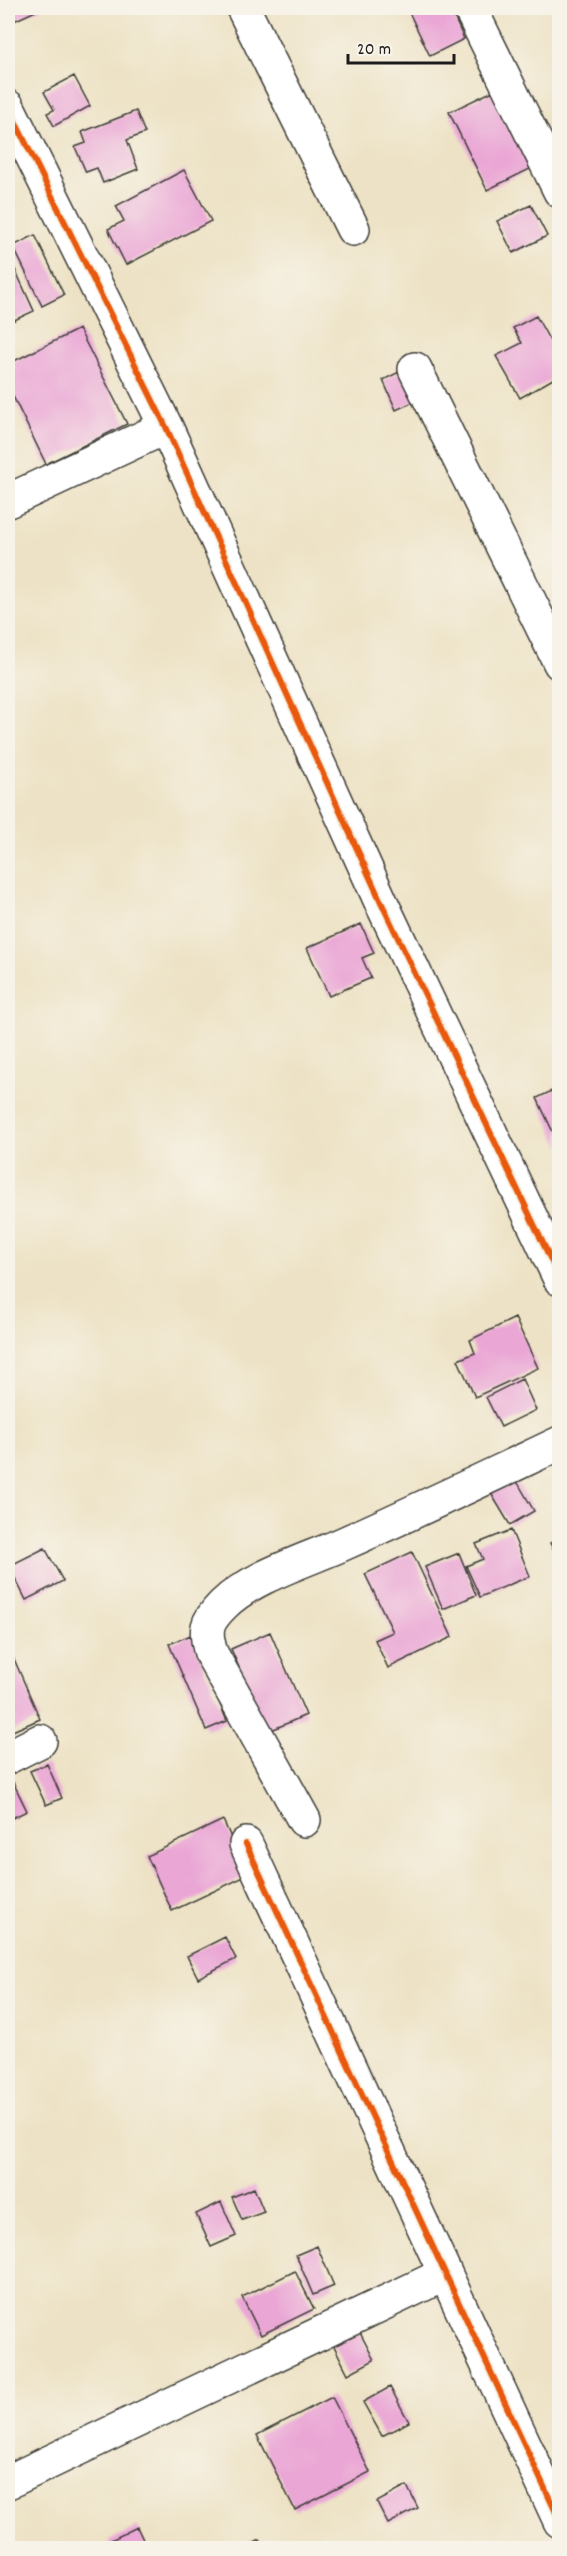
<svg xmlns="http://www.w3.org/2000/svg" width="567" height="2556" viewBox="0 0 567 2556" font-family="Dekko,sans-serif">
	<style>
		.building { fill: #eaa6d5 }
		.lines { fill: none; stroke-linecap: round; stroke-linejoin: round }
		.minor-casing { stroke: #3b3a35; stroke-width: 36 }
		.minor { stroke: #fff; stroke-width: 33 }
		.cycleway-casing { stroke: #f7f3e8; stroke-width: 10 }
		.cycleway { stroke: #e8590c; stroke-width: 6 }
	</style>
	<rect width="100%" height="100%" fill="#f7f3e8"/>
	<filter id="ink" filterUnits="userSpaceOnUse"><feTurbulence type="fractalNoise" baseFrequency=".0167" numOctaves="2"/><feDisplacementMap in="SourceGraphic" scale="12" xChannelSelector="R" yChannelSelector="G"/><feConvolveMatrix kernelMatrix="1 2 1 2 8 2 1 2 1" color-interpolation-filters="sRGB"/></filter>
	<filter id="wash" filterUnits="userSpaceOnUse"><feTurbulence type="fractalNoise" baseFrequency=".008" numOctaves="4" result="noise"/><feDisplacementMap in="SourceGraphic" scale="24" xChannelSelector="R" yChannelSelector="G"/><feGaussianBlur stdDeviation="1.35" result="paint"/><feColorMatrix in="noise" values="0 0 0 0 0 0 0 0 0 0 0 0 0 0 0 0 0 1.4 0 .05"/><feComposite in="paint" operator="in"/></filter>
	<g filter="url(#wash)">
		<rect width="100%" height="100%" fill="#ede2c5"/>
		<g id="blocks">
			<!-- building -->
			<path class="building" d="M8,8H42L14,21Z
				M407,8H450L464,39L430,56Z
				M74,76L90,106L54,126L47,113L54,110L44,92Z
				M493,91L530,169L487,190L449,112Z
				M136,111L145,133L127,140L138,169L103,183L97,168L86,172L75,147L86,143L82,132Z
				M184,170L211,221L126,265L108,229L124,221L116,206Z
				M531,205L547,236L513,253L497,221Z
				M35,235L64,295L42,306L13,246Z
				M8,254L34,311L8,323Z
				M536,316L560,359V375L520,398L496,356L522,343L513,328Z
				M79,329L127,424L46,464L8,386V364Z
				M409,367L424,397L396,410L383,380Z
				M361,924L374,953L362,958L371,978L329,996L307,948Z
				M560,1087V1147L537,1098Z
				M515,1318L538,1368L475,1397L458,1360L475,1353L470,1340Z
				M522,1379L536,1410L501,1427L486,1397Z
				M514,1476L534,1511L510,1525L489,1490Z
				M511,1530L530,1576L480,1597L466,1566L483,1559L476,1544Z
				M560,1538V1562L550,1543Z
				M45,1548L63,1581L26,1600L9,1566Z
				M412,1552L452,1637L388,1668L375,1640L393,1632L365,1574Z
				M459,1553L476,1595L443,1609L425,1567Z
				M270,1632L306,1715L267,1732L231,1649Z
				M191,1635L227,1721L206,1730L169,1644Z
				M8,1645L40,1719L8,1733Z
				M47,1764L62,1798L46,1805L30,1771Z
				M12,1780L27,1811L8,1820V1782Z
				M223,1820L248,1875L172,1911L147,1856Z
				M225,1937L236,1959L198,1978L187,1956Z
				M254,2188L264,2212L242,2220L232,2197Z
				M221,2202L236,2236L211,2247L196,2214Z
				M317,2246L334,2286L313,2295L296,2255Z
				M295,2271L314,2309L261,2335L242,2297Z
				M353,2319L374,2360L348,2374L327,2332Z
				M390,2387L409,2422L382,2436L363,2402Z
				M332,2397L370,2472L295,2510L257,2435Z
				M407,2486L418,2508L388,2524L377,2502Z
				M137,2527L147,2548H113L109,2541Z
				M260,2540L265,2548H245Z"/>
		</g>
	</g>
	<g filter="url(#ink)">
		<use href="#blocks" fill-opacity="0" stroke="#3b3a35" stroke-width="1.5"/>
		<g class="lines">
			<!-- minor casing -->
			<g class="minor-casing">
				<path id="minor" d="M243,8L353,229
					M470,8L560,191
					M8,107L166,427L381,902L560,1279
					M415,369L560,663
					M8,501L166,427
					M8,1757L40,1741
					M304,1820L211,1653C204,1630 206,1622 223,1605C252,1576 308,1560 345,1543C417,1511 488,1477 560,1443
					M246,1844L560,2521
					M8,2482L445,2274"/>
			</g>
			<!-- minor -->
			<use href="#minor" class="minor"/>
			<!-- cycleway casing -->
			<g class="cycleway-casing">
				<path id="cycleway" d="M8,107L166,427L381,902L560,1279
					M246,1844L560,2521"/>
			</g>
			<!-- cycleway -->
			<use href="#cycleway" class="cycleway"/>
		</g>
	</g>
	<!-- margin -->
	<rect width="567" height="2556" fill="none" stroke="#f7f3e8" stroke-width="30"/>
	<!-- scale -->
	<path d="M348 54v9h106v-9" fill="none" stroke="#1c1c1c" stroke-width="3"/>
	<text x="357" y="54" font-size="18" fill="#1c1c1c" stroke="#f7f3e8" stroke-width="4.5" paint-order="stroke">20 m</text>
</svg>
